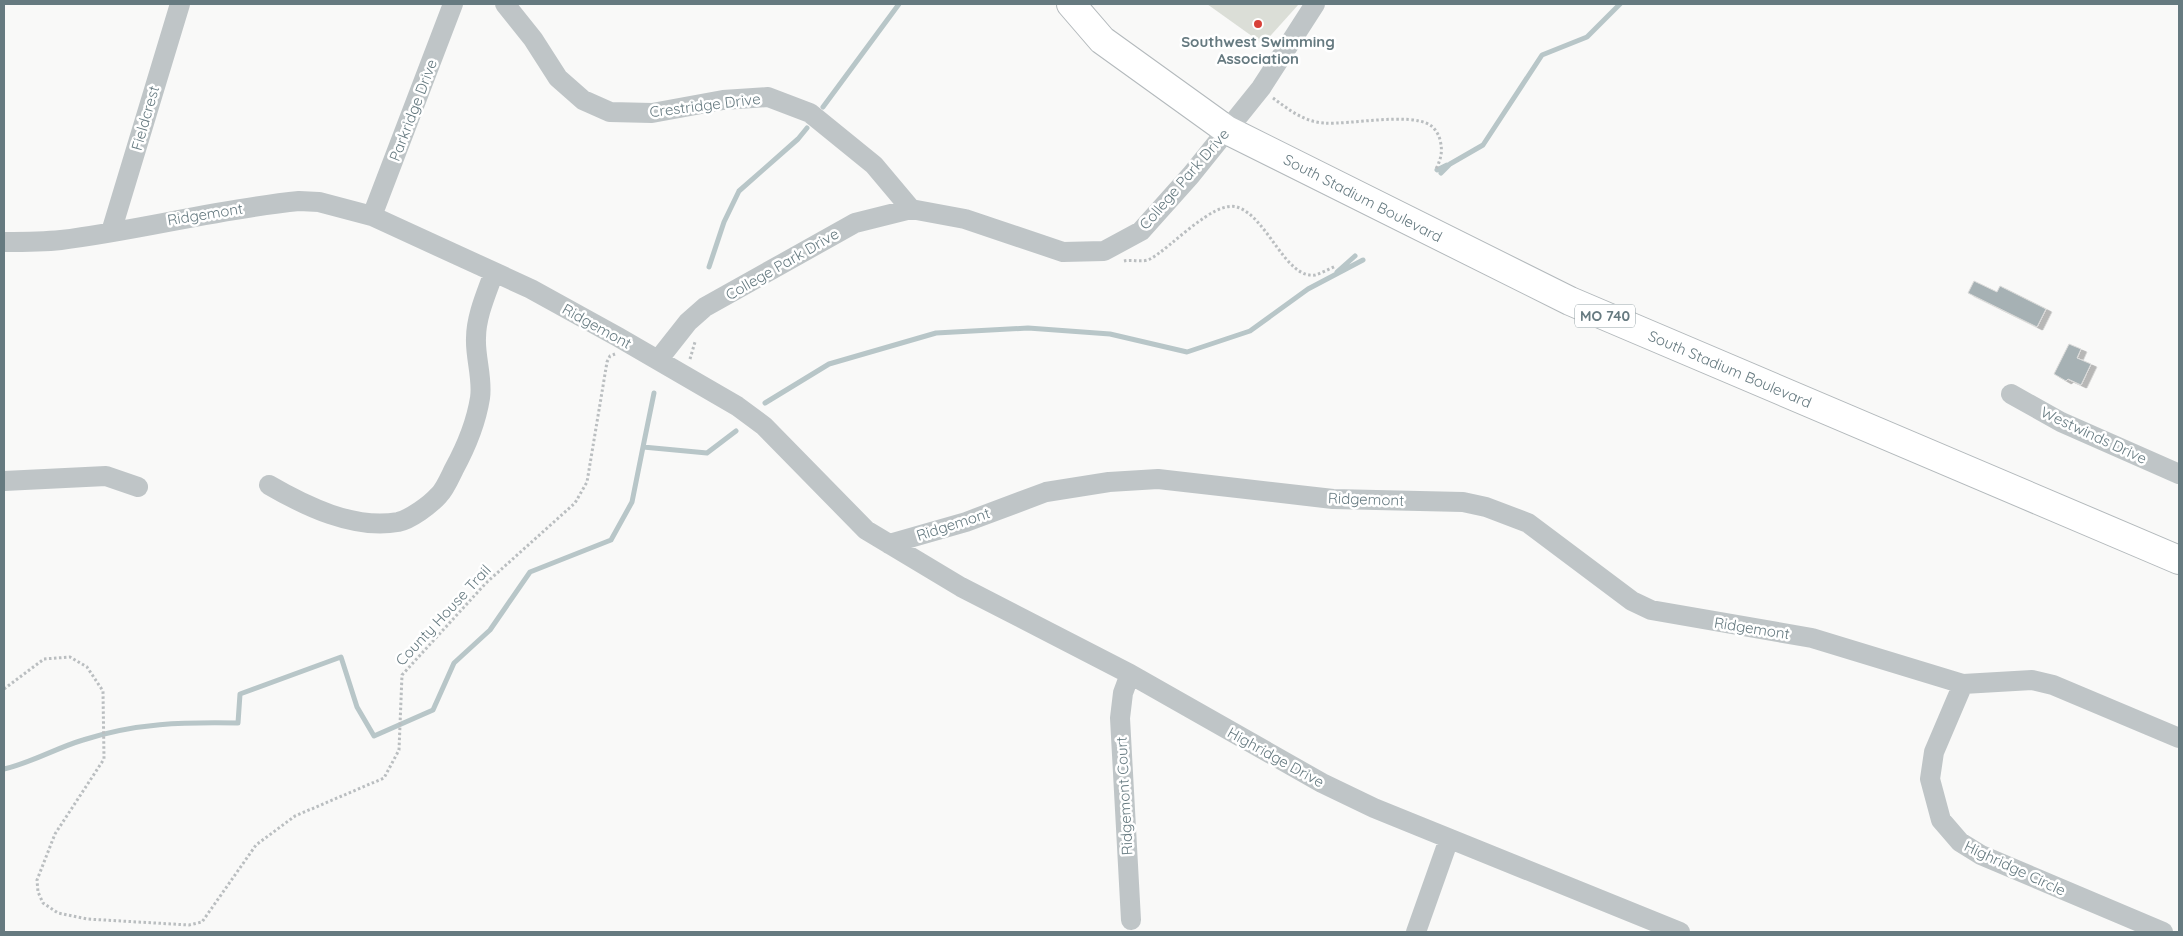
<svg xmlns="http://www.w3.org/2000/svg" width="2183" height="936" viewBox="0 0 2183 936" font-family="Quicksand,sans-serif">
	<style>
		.green { fill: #dbded7 }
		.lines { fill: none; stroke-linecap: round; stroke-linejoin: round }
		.stream { stroke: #b8c6c8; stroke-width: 5 }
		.building { fill: #a6b1b4; stroke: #dbdbda; filter: url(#shadow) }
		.primary-casing { stroke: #b3b9bc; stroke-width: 30 }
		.path { stroke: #babec0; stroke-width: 3; stroke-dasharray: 2.5 2.5; stroke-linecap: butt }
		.street { stroke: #bfc5c7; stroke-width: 20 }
		.primary { stroke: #fff; stroke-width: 28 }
		.poi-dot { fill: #d84139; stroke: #fff; stroke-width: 2 }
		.labels { text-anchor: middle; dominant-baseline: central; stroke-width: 5; stroke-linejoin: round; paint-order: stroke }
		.shield { fill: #fff; stroke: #94a2a6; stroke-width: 1 }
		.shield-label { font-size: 14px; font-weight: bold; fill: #667a80 }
		.poi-label { font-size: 15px; font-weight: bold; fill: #667a80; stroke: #fff }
		.street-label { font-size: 15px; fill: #667a80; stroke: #fff }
	</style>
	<defs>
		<filter id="shadow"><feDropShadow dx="5.5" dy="3" stdDeviation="0" flood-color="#0004"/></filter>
	</defs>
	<rect width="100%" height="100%" fill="#f9f9f8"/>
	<!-- green -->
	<path class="green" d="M1207,4H1299L1263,44Z"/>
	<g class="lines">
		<!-- stream -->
		<path class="stream" d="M823,107L899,4
			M1437,170L1447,165
			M1441,173L1450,164L1483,145L1542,55L1587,37L1620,4
			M709,267L724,222L739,191L798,139L807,128
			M1337,272L1355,256
			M765,403L829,364L936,333L1028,328L1110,334L1187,352L1250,331L1308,289L1363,260
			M643,447L654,393
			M4,769C31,763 56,748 83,740C136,723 183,722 238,723L240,694L341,657L357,707L374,736L433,710L454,663L490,630L530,572L611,540L632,502L643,447L707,453L736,431"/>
	</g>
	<!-- building -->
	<path class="building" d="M1974,281L1997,292L2000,286L2046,309L2037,327L1968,293Z
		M2069,344L2081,349L2077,358L2091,364L2081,385L2068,379L2066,381L2054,374Z"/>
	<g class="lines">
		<!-- primary casing -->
		<g class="primary-casing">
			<path id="primary" d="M1071,4L1102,40L1227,130L1570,301L2179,560"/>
		</g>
		<!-- path -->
		<path class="path" d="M1273,98C1288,109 1304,122 1324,123C1350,125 1409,112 1430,125C1435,128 1439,135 1440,140C1443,151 1441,159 1436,169
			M1124,261C1132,259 1143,263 1150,259C1171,248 1213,200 1237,207C1268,217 1285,279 1315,275C1322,273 1329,269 1336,266
			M690,359L695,342
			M4,689L44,659L70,657L87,667L103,691L104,759L55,834L37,880L38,892L43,903L58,913L87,919L189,925L202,922L256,845L295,816L384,778L399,750L402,675L486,583L575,503L587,482L607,362L610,356L615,354"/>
		<!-- street -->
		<path class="street" d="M505,4L533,39L558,78L583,100L610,112L652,113L723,100L768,97L810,113L874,165L911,209
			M372,216L453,4
			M111,232L180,4
			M4,242C23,242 42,242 61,240C141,230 218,209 299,201L319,202L372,216L531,289L618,337L737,406L764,426L866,530L961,587L1130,674L1322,783L1374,808L1680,932
			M658,360L688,322L705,307L855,223L911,209L965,219L1063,252L1104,251L1141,231L1191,175L1261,88L1315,4
			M2011,394L2061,422L2179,474
			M4,481L106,476L138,487
			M269,485C305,506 354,530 398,522C411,519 430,505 439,495C445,489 450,477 454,469C466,447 476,423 480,398C483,379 475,357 476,338C476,316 487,292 494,272
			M889,544L966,522L1046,492L1109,482L1158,479L1333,499L1463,502L1486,507L1528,523L1632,601L1651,610L1812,638L1963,684
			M1130,674L1123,693L1120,718L1131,920
			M1416,932L1449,839
			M2163,932L1981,855L1960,842L1941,820L1930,779L1934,752L1963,684L2032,680L2053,685L2179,738"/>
		<!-- primary -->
		<use href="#primary" class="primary"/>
	</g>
	<!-- markers -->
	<circle class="poi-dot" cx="1258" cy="24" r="5"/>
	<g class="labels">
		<!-- shield labels -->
		<rect class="shield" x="1575" y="304.5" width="60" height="23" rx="4"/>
		<g class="shield-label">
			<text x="1605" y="316">MO 740</text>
		</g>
		<!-- poi labels -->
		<g class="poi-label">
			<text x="1258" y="41">Southwest Swimming<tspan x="1258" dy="17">Association</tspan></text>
		</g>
		<!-- street labels -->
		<g class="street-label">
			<text transform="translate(705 105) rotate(-7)">Crestridge Drive</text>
			<text transform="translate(413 110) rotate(-69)">Parkridge Drive</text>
			<text transform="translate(145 118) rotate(-74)">Fieldcrest</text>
			<text transform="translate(1184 179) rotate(-49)">College Park Drive</text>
			<text transform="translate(1363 198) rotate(27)">South Stadium Boulevard</text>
			<text transform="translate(205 214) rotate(-9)">Ridgemont</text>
			<text transform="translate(782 264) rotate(-30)">College Park Drive</text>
			<text transform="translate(597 326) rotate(29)">Ridgemont</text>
			<text transform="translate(1730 369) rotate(23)">South Stadium Boulevard</text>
			<text transform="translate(2094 435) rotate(25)">Westwinds Drive</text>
			<text transform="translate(1366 499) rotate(2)">Ridgemont</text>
			<text transform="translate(953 524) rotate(-18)">Ridgemont</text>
			<text transform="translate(443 615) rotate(-47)">County House Trail</text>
			<text transform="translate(1752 628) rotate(9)">Ridgemont</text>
			<text transform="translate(1276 757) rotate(29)">Highridge Drive</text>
			<text transform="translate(1124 796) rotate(-93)">Ridgemont Court</text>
			<text transform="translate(2015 868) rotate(25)">Highridge Circle</text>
		</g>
	</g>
	<!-- border -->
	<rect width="2183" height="936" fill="none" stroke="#667a80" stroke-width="10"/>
</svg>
